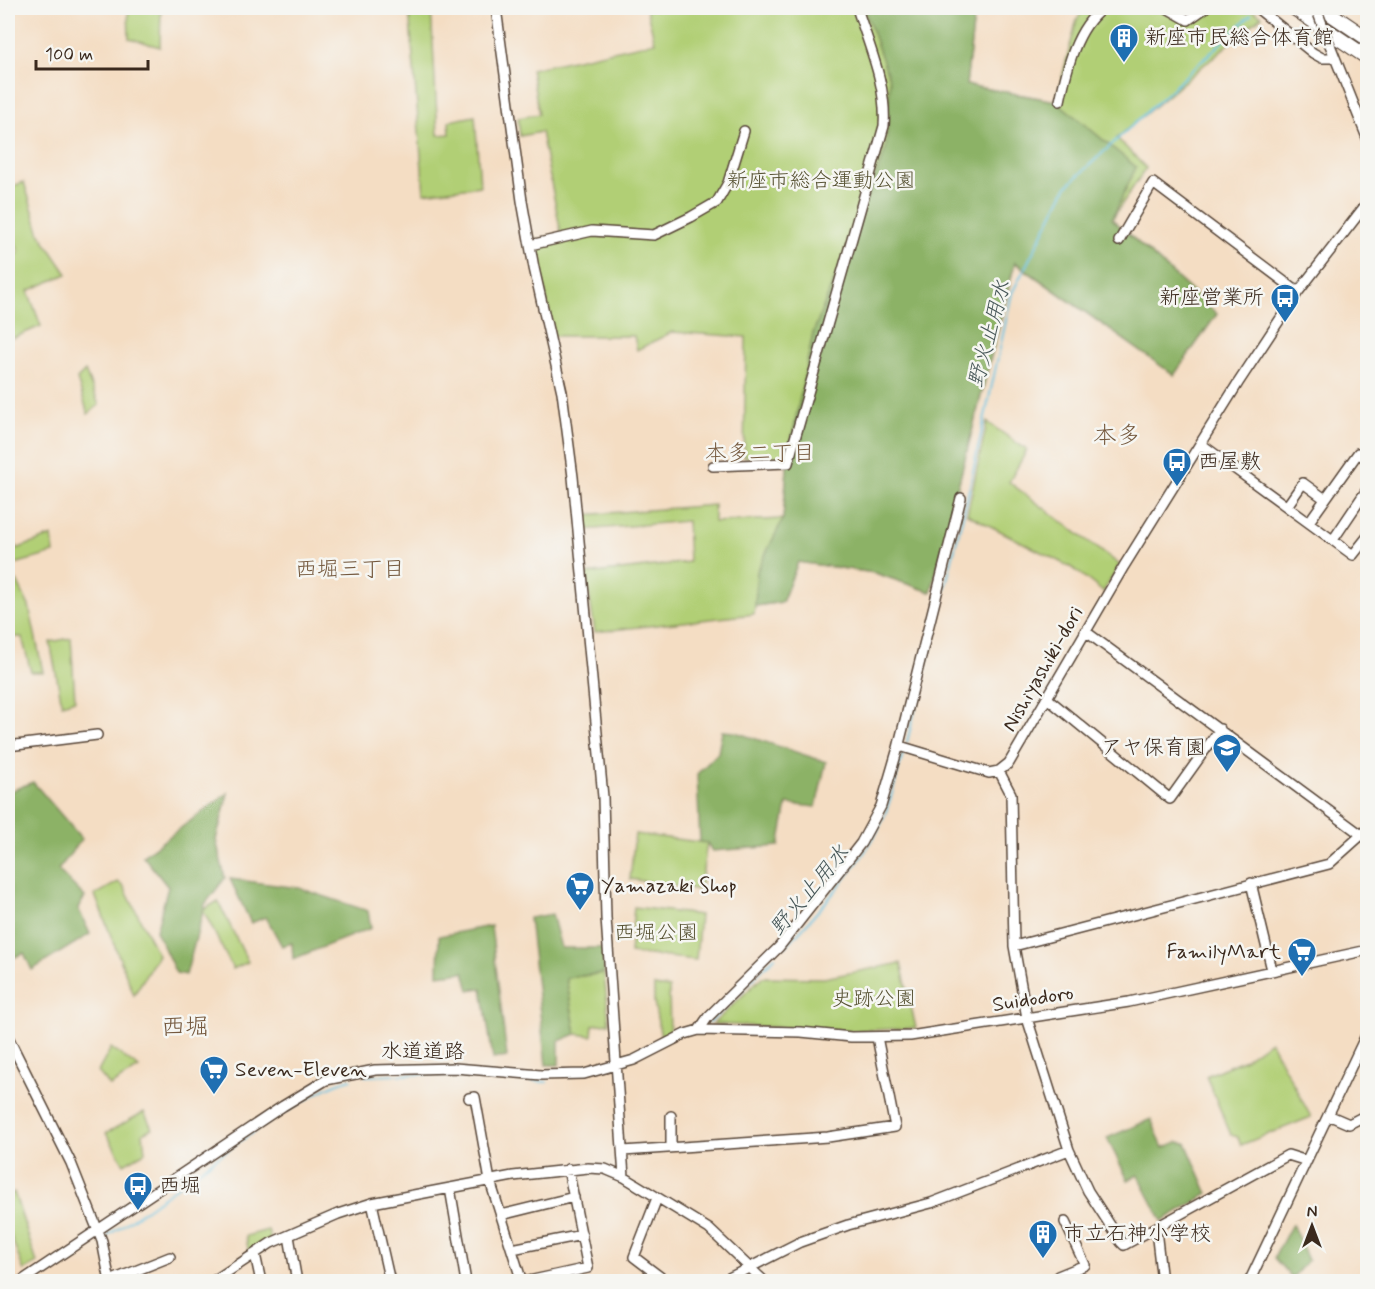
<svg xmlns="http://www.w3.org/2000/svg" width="1375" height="1289" viewBox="0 0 1375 1289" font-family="Mynerve,'Klee One',sans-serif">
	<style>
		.green { fill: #b1cf75; stroke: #767c4a; stroke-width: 1.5 }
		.forest { fill: #8cb266; stroke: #646e42; stroke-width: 1.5 }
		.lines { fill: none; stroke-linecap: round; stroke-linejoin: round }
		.stream { stroke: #63c1e1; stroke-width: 2 }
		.minor-casing { stroke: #574537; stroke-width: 12 }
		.highway-casing { stroke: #574537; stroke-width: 16 }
		.minor { stroke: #fff; stroke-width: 9 }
		.highway { stroke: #fff; stroke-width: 14 }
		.minor-bridge-casing { stroke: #574537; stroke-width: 12; stroke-linecap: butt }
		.minor-bridge { stroke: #fff; stroke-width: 9 }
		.labels { text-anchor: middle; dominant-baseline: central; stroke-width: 5; stroke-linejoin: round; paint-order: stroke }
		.poi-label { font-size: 21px; fill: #3b2a1e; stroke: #f6f6f2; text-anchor: start }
		.park-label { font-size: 21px; fill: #585334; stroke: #f6f6f2 }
		.street-label { font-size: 21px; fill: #3b2a1e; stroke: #f6f6f2 }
		.water-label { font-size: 22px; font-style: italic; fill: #475758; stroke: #f6f6f2 }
		.neighbourhood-label { font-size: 22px; fill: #765a3f; stroke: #f6f6f2 }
		.quarter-label { font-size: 24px; fill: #765a3f; stroke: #f6f6f2 }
	</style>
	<rect width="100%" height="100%" fill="#f6f6f2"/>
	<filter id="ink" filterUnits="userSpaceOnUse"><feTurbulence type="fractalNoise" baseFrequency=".0167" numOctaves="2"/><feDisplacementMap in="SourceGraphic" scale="12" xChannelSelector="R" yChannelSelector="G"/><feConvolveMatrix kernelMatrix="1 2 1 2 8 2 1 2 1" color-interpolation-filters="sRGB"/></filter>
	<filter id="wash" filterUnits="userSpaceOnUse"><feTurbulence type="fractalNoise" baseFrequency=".008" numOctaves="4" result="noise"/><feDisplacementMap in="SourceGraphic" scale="24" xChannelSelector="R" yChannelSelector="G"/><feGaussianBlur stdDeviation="1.35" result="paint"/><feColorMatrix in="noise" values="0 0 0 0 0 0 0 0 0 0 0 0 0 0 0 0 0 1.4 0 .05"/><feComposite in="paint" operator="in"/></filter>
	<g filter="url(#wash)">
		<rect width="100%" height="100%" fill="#f4ddc3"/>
		<!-- green -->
		<path class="green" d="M128,8H161L160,47L129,38Z
			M409,8H431L438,135L450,134L449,121L475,116L480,186L424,193Z
			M646,8H897L974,16L966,85L1056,101L1077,19L1086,8H1174L1188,16L1197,8H1249L1262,16L1117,138L1146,168L1112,219L1217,314L1174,375L1015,263L931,592L875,573L798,562L782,602L755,606L754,614L595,632L586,574L689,562L687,521L584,530L582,515L714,505V522L783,519L788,457H744L746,337L672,332L637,350L634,336H554L535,241L561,233L541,132L520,136L518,118L539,114L531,69L655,42Z
			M24,182L40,234L67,274L28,291L41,326L13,338L8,327V258L19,253L8,222V188Z
			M85,371L99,405L88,414L77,379Z
			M987,422L1027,450L1009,482L1120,565L1103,592L1074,569L967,514Z
			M9,518L16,549L52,536L54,553L8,566Z
			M17,581L29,606L43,672H31L22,637H8V583Z
			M71,638L75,700L62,704L50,642Z
			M635,834L707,843L700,890L630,879Z
			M118,882L123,885L158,955L134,995L95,895Z
			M218,901L248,962L233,969L203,910Z
			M634,907L700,915L696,960L630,953Z
			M901,963L916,1028L847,1031L713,1024L762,977L824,978Z
			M604,973L609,1023L593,1025L592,1036L576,1034L566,978Z
			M654,986L669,988L670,1036L665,1039L661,1037L654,1003Z
			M1270,1041L1311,1117L1241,1145L1238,1137L1231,1135L1206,1076L1245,1059Z
			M111,1048L139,1068L110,1086L98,1072Z
			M144,1112L152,1128L143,1133L145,1152L124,1164L106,1133Z
			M14,1192L37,1263L24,1271L8,1229V1195Z
			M268,1230L271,1242L249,1255L246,1236Z"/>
		<!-- forest -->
		<path class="forest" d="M864,8H897L974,16L966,85L1056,101L1136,167L1112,219L1217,314L1174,375L1015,262L931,592L875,573L798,562L782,602L755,606L757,571L783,519L788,457L813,333L886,149L890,81Z
			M722,731L735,732L826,762L816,807L787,804L779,846L712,851L707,843L700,842L697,774L718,753Z
			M33,782L82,839L58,870L85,897L78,908L90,934L32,970L24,953L8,960V792Z
			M228,793L216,840L225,878L205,904L186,975L176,973L156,931L168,887L143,856Z
			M230,879L299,888L368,911L371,928L293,959L292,943L282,946L266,917L251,923Z
			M552,914L561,948H603L604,973L566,978L576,1034L559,1041V1065H546L529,918Z
			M491,926L507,1057L493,1059L482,988L469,990L464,972L438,975L439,936Z
			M1151,1119L1163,1148L1177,1142L1186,1143L1208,1194L1162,1221L1138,1175L1128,1180L1107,1138Z
			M1292,1224L1308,1260L1292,1278L1274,1258Z"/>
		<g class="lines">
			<!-- stream -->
			<path class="stream" d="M907,742L967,499L1012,293L1067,186L1251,15
				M785,947C816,914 868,858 884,817C892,797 897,775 903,754
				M709,1023L775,957
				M365,1076L427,1074L547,1082
				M107,1236C169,1196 225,1147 289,1110C309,1098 328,1085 351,1079"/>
		</g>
	</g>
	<g filter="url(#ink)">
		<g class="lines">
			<!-- minor casing -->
			<g class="minor-casing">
				<path id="minor" d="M496,8L522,201L534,268L562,392L573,477L603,797L606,918L624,1177
					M1167,8L1188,20L1205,8
					M1257,8L1313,53L1322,58H1334
					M1330,45L1368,140
					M1060,101C1067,68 1076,28 1103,8
					M1119,241L1153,183L1298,292
					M530,245L592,231L654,235L691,217L717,202L728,183L744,131
					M1201,444L1353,555L1368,536
					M713,466L788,463L884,126C887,85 869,46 857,8
					M1287,506L1303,483L1325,499
					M1309,522L1358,453L1368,460
					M1333,540L1368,488
					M1085,631L1363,836
					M1047,698L1170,799L1220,729
					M8,746L97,735
					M898,748L961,498
					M999,771L1011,794L1014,946L1027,1018L1069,1150L1088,1191L1121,1242L1124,1245L1288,1155L1307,1161
					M1251,883L1272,970
					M1014,946L1329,864L1368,829
					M699,1030L708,1017L779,947L861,843L881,806L898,748L903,747L989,773L999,771L1009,763L1124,566L1238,383L1298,292L1368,202
					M8,1037L71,1163L102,1241L110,1282
					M469,1098L475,1097L490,1181L522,1282
					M1328,1115L1349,1124L1368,1114
					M671,1147V1116
					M623,1151L828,1137L895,1127L877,1037
					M450,1188L466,1282
					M657,1198L634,1257L667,1282
					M372,1203L390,1282
					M501,1215L574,1197
					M1156,1230L1162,1282
					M289,1236L297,1282
					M512,1249L582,1235
					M255,1254L261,1282
					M110,1281L170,1257
					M20,1282L283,1106L326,1080L375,1070L455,1068L541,1075L584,1074L634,1060L685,1034L699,1030L801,1032L851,1037L910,1036L1129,1002L1368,950
					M212,1282L271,1243L338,1214L372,1203L513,1176L588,1168L605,1169L624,1177L709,1229L765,1282
					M524,1282L588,1268L568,1169
					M721,1282L800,1242L848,1225L931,1203L1069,1150
					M1060,1282L1058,1276L1085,1265L1065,1222
					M1249,1282L1368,1031"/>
			</g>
			<!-- highway casing -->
			<g class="highway-casing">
				<path id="highway" d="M1294,8L1368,58
					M1322,8L1368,39"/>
			</g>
			<!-- minor -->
			<use href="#minor" class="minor"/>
			<!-- highway -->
			<use href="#highway" class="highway"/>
			<!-- minor-bridge casing -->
			<g class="minor-bridge-casing">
				<path id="minor-bridge" d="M1316,8L1330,45"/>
			</g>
			<!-- minor-bridge -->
			<use href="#minor-bridge" class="minor-bridge"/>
		</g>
	</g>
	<!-- icons -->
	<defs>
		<g id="building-pin" transform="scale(1.5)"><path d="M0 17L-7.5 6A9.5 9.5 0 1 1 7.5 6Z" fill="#1f6fb2" stroke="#f6f6f2"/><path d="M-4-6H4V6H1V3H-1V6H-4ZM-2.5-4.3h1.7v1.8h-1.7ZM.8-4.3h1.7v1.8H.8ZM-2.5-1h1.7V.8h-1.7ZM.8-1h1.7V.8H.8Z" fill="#fff"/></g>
		<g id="bus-pin" transform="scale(1.5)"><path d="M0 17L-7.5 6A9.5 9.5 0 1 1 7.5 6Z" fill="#1f6fb2" stroke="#f6f6f2"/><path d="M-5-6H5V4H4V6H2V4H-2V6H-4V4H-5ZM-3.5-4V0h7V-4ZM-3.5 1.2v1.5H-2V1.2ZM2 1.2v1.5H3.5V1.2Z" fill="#fff"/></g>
		<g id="school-pin" transform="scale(1.5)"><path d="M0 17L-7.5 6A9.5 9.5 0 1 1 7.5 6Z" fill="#1f6fb2" stroke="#f6f6f2"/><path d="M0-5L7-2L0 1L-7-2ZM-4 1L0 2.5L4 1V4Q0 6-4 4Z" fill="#fff"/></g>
		<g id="supermarket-pin" transform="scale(1.5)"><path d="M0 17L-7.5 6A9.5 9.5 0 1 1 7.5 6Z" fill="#1f6fb2" stroke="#f6f6f2"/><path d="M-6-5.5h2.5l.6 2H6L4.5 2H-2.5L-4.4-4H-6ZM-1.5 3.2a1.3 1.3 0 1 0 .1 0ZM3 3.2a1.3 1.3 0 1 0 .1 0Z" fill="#fff"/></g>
	</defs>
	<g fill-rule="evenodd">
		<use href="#building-pin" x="1124" y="38"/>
		<use href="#bus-pin" x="1285" y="298"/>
		<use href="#bus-pin" x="1177" y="462"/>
		<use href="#school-pin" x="1227" y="748"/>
		<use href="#supermarket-pin" x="580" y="886"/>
		<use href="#supermarket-pin" x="1302" y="952"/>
		<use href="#supermarket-pin" x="214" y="1070"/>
		<use href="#bus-pin" x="138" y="1186"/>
		<use href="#building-pin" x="1043" y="1234"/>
	</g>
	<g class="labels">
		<!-- poi labels -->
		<g class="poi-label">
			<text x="1145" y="38">新座市民総合体育館</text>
			<text x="1264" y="298" text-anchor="end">新座営業所</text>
			<text x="1198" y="462">西屋敷</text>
			<text x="1206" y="748" text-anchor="end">アヤ保育園</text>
			<text x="601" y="886">Yamazaki Shop</text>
			<text x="1281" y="952" text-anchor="end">FamilyMart</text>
			<text x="235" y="1070">Seven-Eleven</text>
			<text x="159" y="1186">西堀</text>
			<text x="1064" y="1234">市立石神小学校</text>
		</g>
		<!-- park labels -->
		<g class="park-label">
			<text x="821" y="181">新座市総合運動公園</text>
			<text x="656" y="933">西堀公園</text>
			<text x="874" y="999">史跡公園</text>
		</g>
		<!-- street labels -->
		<g class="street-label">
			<text transform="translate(1043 669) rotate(-60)">Nishiyashiki-dori</text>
			<text transform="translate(1033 999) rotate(-9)">Suidodoro</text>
			<text x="423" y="1052">水道道路</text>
		</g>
		<!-- water labels -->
		<g class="water-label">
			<text transform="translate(990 334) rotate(-75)">野火止用水</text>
			<text transform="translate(810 891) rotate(-50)">野火止用水</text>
		</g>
		<!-- neighbourhood labels -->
		<g class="neighbourhood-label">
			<text x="760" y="454">本多二丁目</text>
			<text x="350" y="570">西堀三丁目</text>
		</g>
		<!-- quarter labels -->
		<g class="quarter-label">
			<text x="1117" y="436">本多</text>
			<text x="185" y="1027">西堀</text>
		</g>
	</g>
	<!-- margin -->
	<rect width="1375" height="1289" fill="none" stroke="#f6f6f2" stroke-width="30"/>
	<!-- north arrow -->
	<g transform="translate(1312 1226)" stroke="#f6f6f2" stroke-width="4.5" paint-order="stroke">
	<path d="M0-4.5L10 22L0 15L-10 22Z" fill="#3b2a1e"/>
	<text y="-9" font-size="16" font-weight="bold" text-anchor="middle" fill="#3b2a1e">N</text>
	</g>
	<!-- scale -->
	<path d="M36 60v9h112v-9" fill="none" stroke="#3b2a1e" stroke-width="3"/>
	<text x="45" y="60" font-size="18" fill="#3b2a1e" stroke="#f6f6f2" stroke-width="4.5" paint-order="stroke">100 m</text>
</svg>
